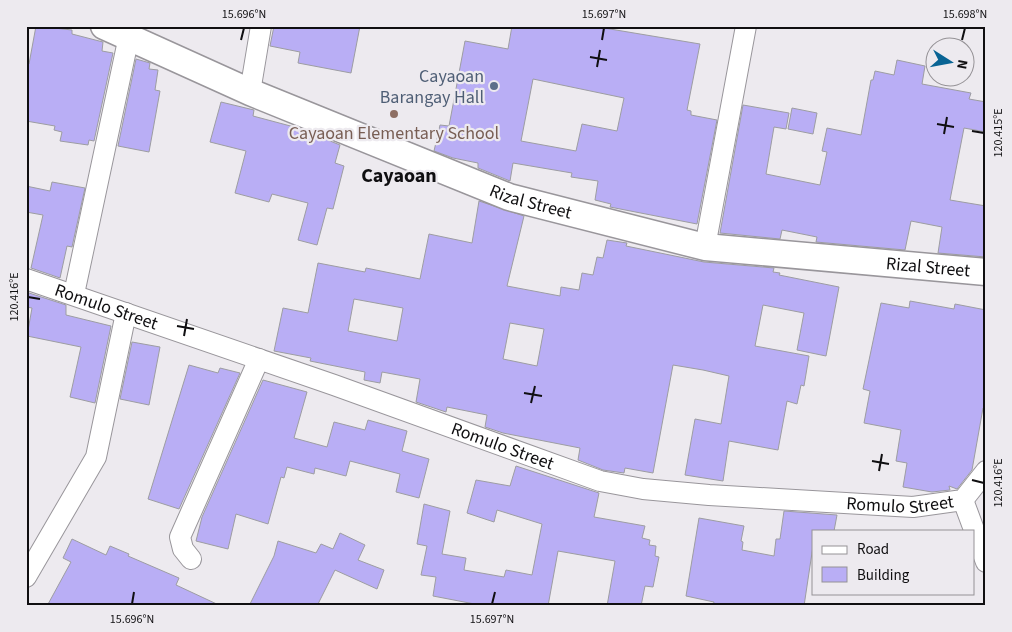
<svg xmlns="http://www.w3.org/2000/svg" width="1012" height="632" viewBox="0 0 1012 632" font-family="'Source Sans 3',sans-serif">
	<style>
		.building { fill: #b9aef5; stroke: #9d9da2; fill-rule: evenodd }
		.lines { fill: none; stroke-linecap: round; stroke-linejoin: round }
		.minor-casing { stroke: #99969b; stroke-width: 22 }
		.tertiary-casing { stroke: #99969b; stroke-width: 29 }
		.minor { stroke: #fff; stroke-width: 20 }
		.tertiary { stroke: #fff; stroke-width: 26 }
		.ticks { fill: none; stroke: #100f11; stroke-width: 2 }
		.service-dot { fill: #5c6f8a; stroke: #edeaef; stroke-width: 2 }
		.education-dot { fill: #8d6e63; stroke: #edeaef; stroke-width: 2 }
		.labels { text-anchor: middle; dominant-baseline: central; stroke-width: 4.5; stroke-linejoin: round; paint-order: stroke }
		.service-label { font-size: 18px; fill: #4e5e75; stroke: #edeaef; text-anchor: end }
		.education-label { font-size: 18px; fill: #785e54; stroke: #edeaef }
		.street-label { font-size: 18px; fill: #100f11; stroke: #edeaef }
		.quarter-label { font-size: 20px; font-weight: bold; fill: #100f11; stroke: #edeaef }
		.neatline { fill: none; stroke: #100f11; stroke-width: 2 }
		.ticks-label { font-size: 12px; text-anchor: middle; fill: #100f11 }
	</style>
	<rect width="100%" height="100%" fill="#edeaef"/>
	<!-- building -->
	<path class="building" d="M36,26L72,30V34L103,42L102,51L113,53L94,141L89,140L88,145L60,141L62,132L54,130L55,126L26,121V64H29Z
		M274,26H360L351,73L298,63L300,52L270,46Z
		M512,26H592L700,44L687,110L691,111V115L717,120L697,224L610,207L611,204L595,200L598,181L571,177L572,173L513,163L510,181L478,168V163L453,158L434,151L440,125L449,126L465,41L508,49ZM533,79L624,98L617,131L582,124L576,151L521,141Z
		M136,59L150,63L149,69L158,70L155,90L160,91L149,152L118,146Z
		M897,60L925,66L922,84L971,93L969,99L986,102V132L964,128L950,200L986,206V257L938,253L942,227L911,221L905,250L816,242L817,237L782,230L780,239L720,233L743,105L789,113L786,129L774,127L766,174L820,185L827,152L822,151L827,128L861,135L871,80H873L875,71L894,75Z
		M221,102L254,110L253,116L298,128L340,145L335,163L344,166L333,209L327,208L317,245L298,240L308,203L272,194L269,202L235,193L246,151L210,142Z
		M792,108L817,113L813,134L788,129Z
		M52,182L85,188L72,247L67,246L60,278L31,268L43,215L26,212V186L50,191Z
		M479,201L524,216L507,286L560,296L561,287L579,290L582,273L593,275L597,257L603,258L607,240L627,243L626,246L704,262L774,268L773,272L780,273L779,275L839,287L826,356L797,350L804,313L763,305L755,346L809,356L804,386L801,385L797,404L787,401L778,450L729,441L723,481L685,475L695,419L721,424L729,376L703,370L673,365L653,473L625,468L624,473L603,470L578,460L580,448L503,433L485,427L487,415L447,407L446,412L416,402L420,379L382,372L380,383L364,380L365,372L310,361L311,358L274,351L283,308L308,313L318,263L365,272L366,268L420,279L429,234L472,243ZM354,299L403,308L397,341L348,331ZM510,323L544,329L537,366L503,359Z
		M26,292L66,305V315L111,326L95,403L70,397L81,347L27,336L32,308L26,307Z
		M910,301L954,309L955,304L986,310V409L983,408L972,470L957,489L949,486L950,490L932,492L903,487L907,463L896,461L901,430L864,423L870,391L863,389L881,303L909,308Z
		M132,342L160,347L149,405L120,399Z
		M189,365L218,373L220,368L240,373L179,509L148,499Z
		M263,380L307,392L294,438L327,447L334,422L365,430L368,420L407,431L402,451L429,459L419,498L396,492L400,474L350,461L346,476L315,468L314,474L287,467L284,478L281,477L268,524L236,514L228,549L196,541L202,517Z
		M516,466L599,493L594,517L645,526L642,538L650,540L649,545L656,546L655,556L659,557L653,587L645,586L641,606H607L615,561L558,551L548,606H485L433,596L436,577L421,575L427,546L417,544L424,504L450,511L442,554L466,558L464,570L504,577L506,570L532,575L542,524L497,510L494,522L467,513L476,480L510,486Z
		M784,511L837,515L834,531H813V546L804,606H713L714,602L686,596L699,518L744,526L741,541L743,542L742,550L774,556L776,539H780Z
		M340,533L365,545L358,560L384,570L377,589L335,570L317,606H249L274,556L278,541L316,553L321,544L333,549Z
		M72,539L106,555L110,546L129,554L128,556L179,578L176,585L221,606H47L71,562L63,558Z"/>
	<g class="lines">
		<!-- minor casing -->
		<g class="minor-casing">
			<g id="minor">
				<path d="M250,92L261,26"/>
				<path d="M705,247L746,26"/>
				<path id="s1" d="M26,279L334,385L600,481L643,489L709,495L913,507L963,500L986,471"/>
				<path d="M74,294L129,36"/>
				<path d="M963,500L986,562"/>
				<path d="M191,559L183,549L180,537L259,359"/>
				<path d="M26,577L96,457L126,313"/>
			</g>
		</g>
		<!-- tertiary casing -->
		<g class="tertiary-casing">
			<g id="tertiary">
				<path id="s2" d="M104,26L250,92L509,197L705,247L986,272"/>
			</g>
		</g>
		<!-- minor -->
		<use href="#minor" class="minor"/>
		<!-- tertiary -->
		<use href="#tertiary" class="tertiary"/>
	</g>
	<!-- ticks -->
	<path class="ticks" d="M241,40L244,28M602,40L604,28M962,40L965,28M590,57L607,60M597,67L600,50M937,124L954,127M972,131L984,133M944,134L947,117M28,297L40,299M177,326L194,329M184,336L187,319M524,393L542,396M531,403L535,386M872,461L889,464M879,471L882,454M972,480L984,483M132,604L134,592M492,604L495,592"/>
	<!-- markers -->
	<circle class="service-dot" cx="494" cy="86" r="5"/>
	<circle class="education-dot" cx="394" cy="114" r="5"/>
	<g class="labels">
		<!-- service labels -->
		<g class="service-label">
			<text x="484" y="76">Cayaoan<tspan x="484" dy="21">Barangay Hall</tspan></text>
		</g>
		<!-- education labels -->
		<g class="education-label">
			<text x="394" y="133">Cayaoan Elementary School</text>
		</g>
		<!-- street labels -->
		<g class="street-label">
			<text stroke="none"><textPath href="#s2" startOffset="462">Rizal Street</textPath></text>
			<text stroke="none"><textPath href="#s2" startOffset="866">Rizal Street</textPath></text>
			<text stroke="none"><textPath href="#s1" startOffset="85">Romulo Street</textPath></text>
			<text stroke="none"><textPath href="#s1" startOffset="505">Romulo Street</textPath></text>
			<text stroke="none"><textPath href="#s1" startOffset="910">Romulo Street</textPath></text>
		</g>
		<!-- quarter labels -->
		<g class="quarter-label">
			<text x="399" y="176">Cayaoan</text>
		</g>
	</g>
	<!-- border -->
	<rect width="1012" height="632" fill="none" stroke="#edeaef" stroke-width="55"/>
	<!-- legend -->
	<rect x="812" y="530" width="162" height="65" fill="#edeaef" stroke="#959296"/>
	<rect x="822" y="546" width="25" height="8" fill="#ffffff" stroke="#959296"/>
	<text x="857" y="554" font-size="15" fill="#100f11">Road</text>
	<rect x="822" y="567" width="25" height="15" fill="#b9aef5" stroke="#959296"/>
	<text x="857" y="580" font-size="15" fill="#100f11">Building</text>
	<!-- north arrow -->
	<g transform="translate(950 62) rotate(101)"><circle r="24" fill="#edeaef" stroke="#959296"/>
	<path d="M0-4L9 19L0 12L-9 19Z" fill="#096494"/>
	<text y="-8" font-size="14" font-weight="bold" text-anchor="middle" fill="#100f11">N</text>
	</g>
	<rect x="28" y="28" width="956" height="576" class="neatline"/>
	<g class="ticks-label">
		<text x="244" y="18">15.696°N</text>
		<text x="604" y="18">15.697°N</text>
		<text x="965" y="18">15.698°N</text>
		<text transform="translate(998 133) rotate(-90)" y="4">120.415°E</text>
		<text transform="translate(14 297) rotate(-90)" y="4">120.416°E</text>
		<text transform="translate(998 483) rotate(-90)" y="4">120.416°E</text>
		<text x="132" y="623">15.696°N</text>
		<text x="492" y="623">15.697°N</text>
	</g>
</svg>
